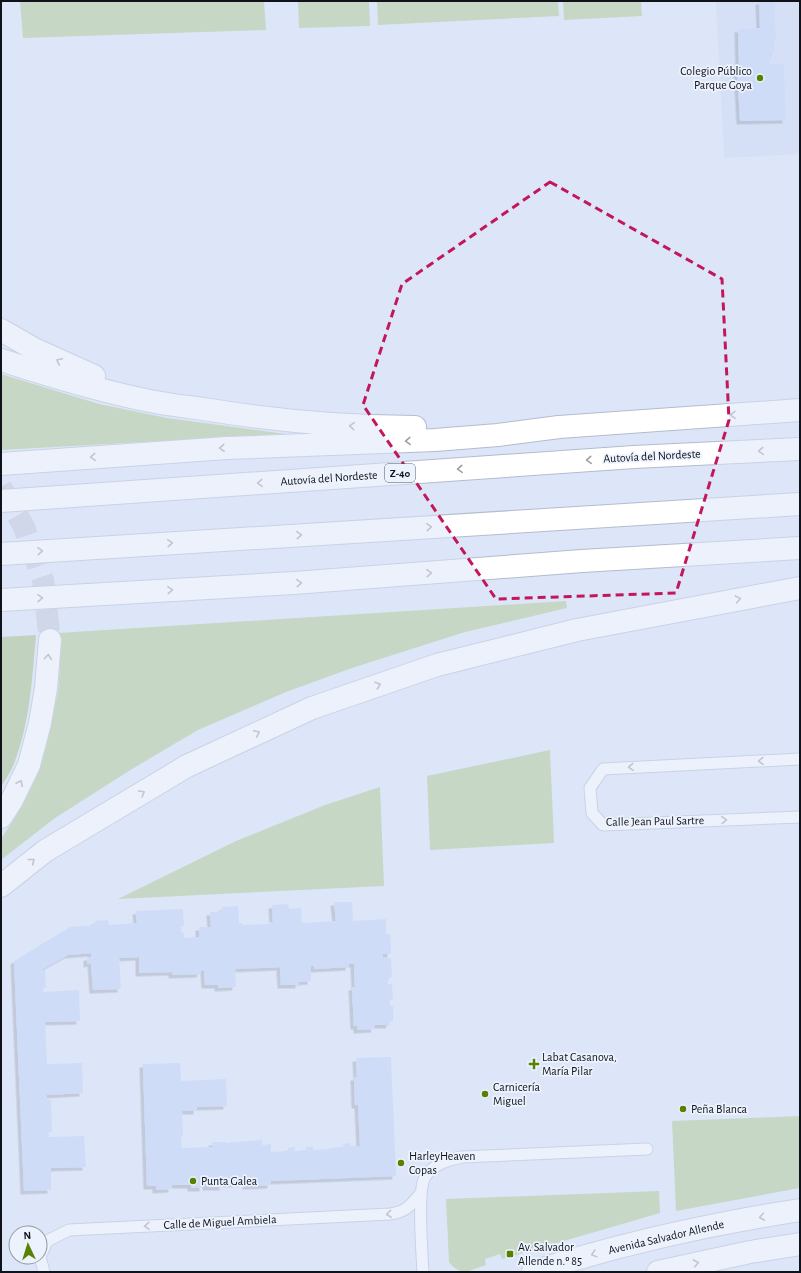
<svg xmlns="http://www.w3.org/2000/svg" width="801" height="1273" viewBox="0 0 801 1273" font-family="'Alegreya Sans',sans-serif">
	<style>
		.built { fill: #cddaf3 }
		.green { fill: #abc68a }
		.forest { fill: #9fbc7b }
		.building { fill: #bed1f7; filter: url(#shadow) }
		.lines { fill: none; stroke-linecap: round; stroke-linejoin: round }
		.highway-tunnel { stroke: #bec6d6; stroke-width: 22; stroke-dasharray: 22 11; stroke-linecap: butt }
		.lane-casing { stroke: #b3bcce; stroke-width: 13 }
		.secondary-casing { stroke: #b3bcce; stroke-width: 24 }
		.highway-casing { stroke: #b3bcce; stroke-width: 24 }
		.lane { stroke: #fff; stroke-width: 11 }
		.secondary { stroke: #fff; stroke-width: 22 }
		.highway { stroke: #fff; stroke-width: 22 }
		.oneway { stroke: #9fa0a3 }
		.marked { fill: none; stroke: #c2185b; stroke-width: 3; stroke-dasharray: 8 5; stroke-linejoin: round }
		.poi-dot { fill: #598101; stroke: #edf3fe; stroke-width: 1.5 }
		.labels { text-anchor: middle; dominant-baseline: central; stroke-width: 3.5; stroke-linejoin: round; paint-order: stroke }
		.shield { fill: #edf3fe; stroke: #52565d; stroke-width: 1 }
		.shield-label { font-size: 11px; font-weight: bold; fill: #0f1218 }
		.poi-label { font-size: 12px; fill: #0f1218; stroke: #edf3fe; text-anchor: start }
		.street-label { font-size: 12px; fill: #0f1218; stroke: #edf3fe }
	</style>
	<defs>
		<filter id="shadow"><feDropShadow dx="-3.5" dy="3.5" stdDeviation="0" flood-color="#0004"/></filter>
	</defs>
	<rect width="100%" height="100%" fill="#dde6f8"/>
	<!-- built -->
	<path class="built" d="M716,1H800V154L724,158Z"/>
	<!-- green -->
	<path class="green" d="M20,1H264L266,30L23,38Z
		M298,1H369L370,26L299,28Z
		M377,1H558L559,16L378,25Z
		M563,1H641L642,16L564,20Z
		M1,374L99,404L167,418L286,434L1,450Z
		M566,601L567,608L465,632L352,668L286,692L198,730L132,769L55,818L1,860V839L16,816L32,786L46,747L58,692L60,665L58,633Z
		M550,750L554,843L430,850L427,776Z
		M380,787L384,886L118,899L236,841L325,805Z
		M800,1116V1188L676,1211L672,1121Z
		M659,1191L660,1213L502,1259L500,1254L485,1259L486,1265L466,1272H462L453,1267L449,1262L446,1199Z"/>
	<!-- forest -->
	<path class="forest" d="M36,635C32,679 30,725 13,766C10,773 5,780 1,787V637Z"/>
	<!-- building -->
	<path class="building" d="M759,1H774L776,40H774V54H770V64H784L786,120L740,121L737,66H739L738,29L760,28Z
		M334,902H352L353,921L386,919V934H390L391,954H382L383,958H391L392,977L388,978V984H392L393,1000H389L390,1006H393V1021L390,1022L389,1025H374L375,1029L357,1030V1026H354L352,987H355L354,964H349V967L314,969V966H311V981L299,982V985H281L280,967L235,969L236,987L218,988V985H205L204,970L201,971L200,974L172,975V972L139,973V957L119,958L121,989L93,990L91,963L87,964V957H91V953L68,955L41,970H45L46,988L42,987V992L79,990L80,1021L45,1022L47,1064L82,1063L83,1093L47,1095V1100H51L52,1132H48L49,1137L84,1136L86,1167L51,1168V1190L24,1191L14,961L70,927L95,925V921L108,920L109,925L137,923L136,911L183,909L184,926H181V932L184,933V938L199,937V927H211L210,912L222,911V907L238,906L239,924L242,923L243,925L269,924V922H273L272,905L288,904L289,909L301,908L302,923L336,921Z
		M391,1057L396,1176L271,1181V1185L246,1186V1182H244V1183L226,1184V1182L223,1183V1187H206V1184H203V1188H191V1185H172V1189L156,1190V1186H147L143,1064L180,1063L181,1081L226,1079L227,1106L197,1107V1111H182L183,1136H181L182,1148L213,1147L212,1142H226V1143L262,1140V1145L271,1144V1152L288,1151V1148L295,1147V1151L306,1150V1147H313V1150L329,1149V1148L344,1147L343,1144L350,1143V1146H360L358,1105H355L354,1077H357L356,1058Z"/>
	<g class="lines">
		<!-- highway-tunnel -->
		<path class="highway-tunnel" d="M1,487L24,527L43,580L50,640"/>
		<!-- lane casing -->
		<g class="lane-casing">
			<path id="lane" d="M800,759L603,769L590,788L592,813L603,825L800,817
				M44,1272L40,1257L47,1241L69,1230L390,1214C406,1212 410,1206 420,1194
				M423,1272C422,1254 417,1189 425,1177C433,1164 448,1160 462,1157L647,1149"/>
		</g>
		<!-- secondary casing -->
		<g class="secondary-casing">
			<path id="secondary" d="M533,1272C620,1244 710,1224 800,1210
				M658,1272L750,1252L800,1244"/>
		</g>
		<!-- highway casing -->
		<g class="highway-casing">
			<path id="highway" d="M1,330L34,349L94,376
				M1,360C50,376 99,391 150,401C169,405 190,407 210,410C278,421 346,427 415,427
				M1,464L227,448L435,440L498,435L559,427L800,410
				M1,501L634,457L800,449
				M1,554L800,504
				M1,600L294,583L582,561L800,548
				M1,817L12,800L29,765L40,723L46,688L50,640
				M1,886L45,851L187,766L312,708L437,665L577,630L800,588"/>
		</g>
		<!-- lane -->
		<use href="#lane" class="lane"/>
		<!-- secondary -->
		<use href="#secondary" class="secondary"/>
		<!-- highway -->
		<use href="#highway" class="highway"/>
	</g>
	<!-- one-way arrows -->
	<defs><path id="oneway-chevron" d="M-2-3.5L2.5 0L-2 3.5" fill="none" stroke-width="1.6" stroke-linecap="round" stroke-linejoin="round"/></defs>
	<g class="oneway">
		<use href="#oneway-chevron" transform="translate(59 361) rotate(-155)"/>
		<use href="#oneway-chevron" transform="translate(733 415) rotate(176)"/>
		<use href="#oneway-chevron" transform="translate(352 426) rotate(-176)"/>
		<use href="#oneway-chevron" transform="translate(408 441) rotate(178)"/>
		<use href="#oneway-chevron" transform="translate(222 448) rotate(177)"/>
		<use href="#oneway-chevron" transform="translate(761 451) rotate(177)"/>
		<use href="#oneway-chevron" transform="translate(93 457) rotate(176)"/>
		<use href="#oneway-chevron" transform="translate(589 460) rotate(176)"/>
		<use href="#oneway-chevron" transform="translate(460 469) rotate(176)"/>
		<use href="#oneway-chevron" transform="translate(260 483) rotate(176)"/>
		<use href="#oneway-chevron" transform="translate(429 527) rotate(-4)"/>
		<use href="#oneway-chevron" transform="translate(299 535) rotate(-4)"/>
		<use href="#oneway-chevron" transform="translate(170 543) rotate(-4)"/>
		<use href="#oneway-chevron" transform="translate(40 551) rotate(-4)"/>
		<use href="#oneway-chevron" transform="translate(429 573) rotate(-4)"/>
		<use href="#oneway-chevron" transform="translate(299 583) rotate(-4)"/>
		<use href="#oneway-chevron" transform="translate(170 590) rotate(-3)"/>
		<use href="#oneway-chevron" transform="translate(40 598) rotate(-3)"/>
		<use href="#oneway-chevron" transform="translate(738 599) rotate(-11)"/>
		<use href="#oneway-chevron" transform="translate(48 657) rotate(-85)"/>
		<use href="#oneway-chevron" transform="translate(378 685) rotate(-19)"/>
		<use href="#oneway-chevron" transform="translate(257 733) rotate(-25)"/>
		<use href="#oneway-chevron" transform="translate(761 761) rotate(177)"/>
		<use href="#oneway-chevron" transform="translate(631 767) rotate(177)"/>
		<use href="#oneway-chevron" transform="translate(20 783) rotate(-64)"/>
		<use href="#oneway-chevron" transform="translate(142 793) rotate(-31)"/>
		<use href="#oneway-chevron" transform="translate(724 820) rotate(-2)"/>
		<use href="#oneway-chevron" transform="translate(32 861) rotate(-38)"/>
		<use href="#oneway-chevron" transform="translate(389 1214) rotate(175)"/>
		<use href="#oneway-chevron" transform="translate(762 1217) rotate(170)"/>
		<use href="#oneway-chevron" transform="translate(147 1226) rotate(177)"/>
		<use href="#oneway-chevron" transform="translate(594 1254) rotate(165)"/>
		<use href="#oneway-chevron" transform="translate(696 1263) rotate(-11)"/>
	</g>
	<!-- marked area -->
	<path d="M0 0H801V1273H0ZM550,182L722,279L729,420L676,593L496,599L363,405L402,284Z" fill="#dde6f8" fill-opacity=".55" fill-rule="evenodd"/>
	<path class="marked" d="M550,182L722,279L729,420L676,593L496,599L363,405L402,284Z"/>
	<!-- markers -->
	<g class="poi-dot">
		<circle cx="760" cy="78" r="4"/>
		<path d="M532 1058h4v4h4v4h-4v4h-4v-4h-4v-4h4z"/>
		<circle cx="485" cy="1094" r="4"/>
		<circle cx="683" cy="1109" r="4"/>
		<circle cx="401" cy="1163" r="4"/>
		<circle cx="193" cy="1181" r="4"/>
		<rect x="506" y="1250" width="8" height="8" rx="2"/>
	</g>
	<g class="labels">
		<!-- shield labels -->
		<rect class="shield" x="385" y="464" width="30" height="18" rx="3"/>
		<g class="shield-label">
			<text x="400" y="473">Z-40</text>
		</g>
		<!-- poi labels -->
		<g class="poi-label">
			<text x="752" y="71" text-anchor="end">Colegio Público<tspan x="752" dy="14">Parque Goya</tspan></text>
			<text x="542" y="1057">Labat Casanova,<tspan x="542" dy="14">María Pilar</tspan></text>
			<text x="493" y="1087">Carnicería<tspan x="493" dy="14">Miguel</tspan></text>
			<text x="691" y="1109">Peña Blanca</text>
			<text x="409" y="1156">HarleyHeaven<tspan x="409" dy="14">Copas</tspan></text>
			<text x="201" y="1181">Punta Galea</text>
			<text x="518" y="1247">Av. Salvador<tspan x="518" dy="14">Allende n.º 85</tspan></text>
		</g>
		<!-- street labels -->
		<g class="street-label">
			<text transform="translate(652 456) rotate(-3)">Autovía del Nordeste</text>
			<text transform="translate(329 478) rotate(-4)">Autovía del Nordeste</text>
			<text transform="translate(655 821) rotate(-1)">Calle Jean Paul Sartre</text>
			<text transform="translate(220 1222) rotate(-3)">Calle de Miguel Ambiela</text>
			<text transform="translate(666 1237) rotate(-13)">Avenida Salvador Allende</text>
		</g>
	</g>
	<!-- border -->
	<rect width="801" height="1273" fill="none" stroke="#0f1218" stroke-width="4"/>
	<!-- north arrow -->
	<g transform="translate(28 1245) rotate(356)"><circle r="19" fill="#edf3fe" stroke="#9499a2"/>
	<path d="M0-3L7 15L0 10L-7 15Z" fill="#598101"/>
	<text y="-6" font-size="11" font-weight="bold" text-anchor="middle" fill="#0f1218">N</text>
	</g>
</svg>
